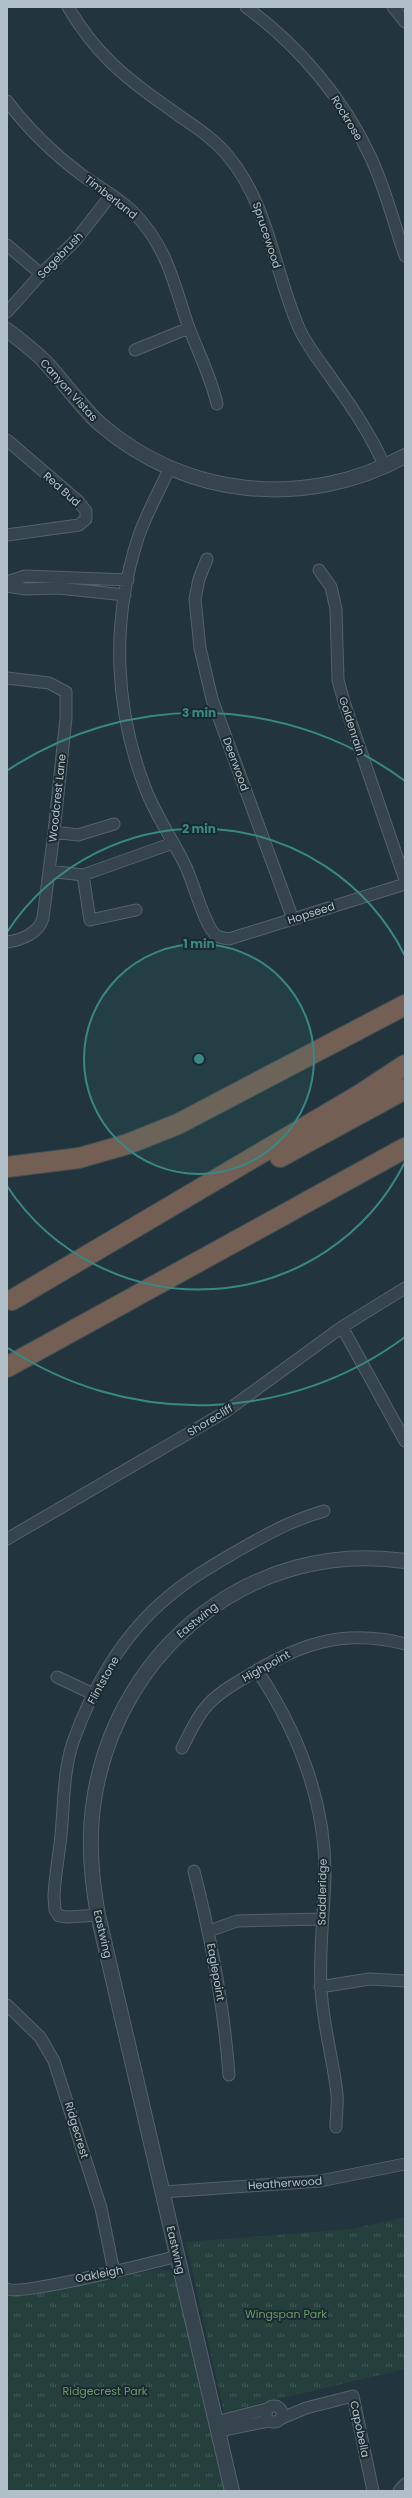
<svg xmlns="http://www.w3.org/2000/svg" width="412" height="2498" viewBox="0 0 412 2498" font-family="Poppins,sans-serif">
	<style>
		.park { fill: url(#park-tufts) }
		.lines { fill: none; stroke-linecap: round; stroke-linejoin: round }
		.minor-casing { stroke: #54636a; stroke-width: 13 }
		.tertiary-casing { stroke: #54636a; stroke-width: 16 }
		.motorway-casing { stroke: #415057; stroke-width: 22 }
		.minor { stroke: #36454d; stroke-width: 11 }
		.tertiary { stroke: #36454d; stroke-width: 14 }
		.motorway { stroke: #735f53; stroke-width: 20 }
		.ring { fill: none; stroke: #388884; stroke-width: 2 }
		.labels { text-anchor: middle; dominant-baseline: central; stroke-width: 4; stroke-linejoin: round; paint-order: stroke }
		.street-label { font-size: 11px; fill: #b1c0c8; stroke: #1b2a31 }
		.park-label { font-size: 11px; fill: #689a67; stroke: #1b2a31 }
		.centre { fill: #388884; stroke: #1b2a31; stroke-width: 2 }
		.ring-label { font-size: 12px; text-anchor: middle; font-weight: bold; fill: #388884; stroke: #1b2a31; stroke-width: 4; stroke-linejoin: round; paint-order: stroke }
	</style>
	<defs>
		<pattern id="park-tufts" width="24" height="20" patternUnits="userSpaceOnUse"><rect width="24" height="20" fill="#25403c"/><path d="M3 7l-1-3M5 7V3M7 7l1-3M15 17l-1-3M17 17v-4M19 17l1-3" fill="none" stroke="#425a57"/></pattern>
	</defs>
	<rect width="100%" height="100%" fill="#22343d"/>
	<!-- park -->
	<path class="park" d="M405,2217V2369L224,2412L186,2242L352,2229Z
		M161,2269L179,2273L230,2491H7V2289L15,2294L26,2295L39,2289L89,2279L113,2278Z"/>
	<g class="lines">
		<!-- minor casing -->
		<g class="minor-casing">
			<path id="minor" d="M68,7C95,53 124,77 167,107C187,122 212,136 228,156C269,205 274,271 299,328C307,346 321,363 332,379C352,407 371,435 385,467
				M246,7C299,46 344,99 371,158C386,190 394,224 405,256
				M393,7L405,22
				M7,101C28,129 54,154 82,175C99,187 119,198 133,212C169,249 173,283 189,328C199,354 211,377 217,404
				M7,245L41,274
				M7,312L41,274L75,241L111,195
				M135,350L189,328
				M7,440L78,501L86,511V519L79,525L7,535
				M169,469C159,492 146,514 138,538C111,621 114,709 146,790C156,816 173,840 185,865C193,880 205,929 217,936C220,938 225,938 229,939L405,884
				M207,559L199,579L195,599L200,648L212,699L293,919
				M319,570L331,587L336,609L338,680L344,702L405,880
				M7,582L25,576L128,580
				M7,586L25,589L58,588L125,595
				M7,678L49,683L66,692V718L54,832L43,918C39,933 22,940 7,942
				M54,832L78,835L114,824
				M49,871L83,875L173,843
				M83,875L90,920L136,910
				M342,1327L405,1441
				M7,1539L225,1412L342,1327L405,1288
				M257,1670C298,1732 326,1801 325,1877C324,1913 319,1949 321,1986C322,2022 333,2058 337,2094C338,2104 336,2116 336,2127
				M57,1677L93,1694
				M182,1748C189,1735 195,1720 205,1708C215,1695 232,1685 246,1677C298,1644 344,1628 405,1644
				M194,1871C211,1938 224,2006 229,2075
				M98,1915L68,1917L59,1916L55,1910L54,1896C55,1875 59,1855 61,1835C64,1805 63,1772 73,1742C92,1688 123,1634 168,1597C189,1579 215,1564 239,1550C269,1533 290,1521 324,1511
				M209,1931L237,1921L322,1919
				M320,1987L369,1979L405,1981
				M7,2005L40,2037L54,2061L101,2208L114,2272
				M163,2192L320,2181L405,2164
				M7,2289C21,2296 155,2262 178,2256
				M266 2414a8 8 0 1 1 16 0a8 8 0 1 1-16 0Z
				M280,2419L306,2408L353,2396L373,2491
				M216,2422L267,2409
				M218,2431L269,2421
				M399,2491L405,2484"/>
		</g>
		<!-- tertiary casing -->
		<g class="tertiary-casing">
			<path id="tertiary" d="M7,330C20,340 35,351 46,363C65,383 80,406 100,424C186,498 306,510 405,456
				M232,2491L98,1915C91,1877 88,1838 94,1800C117,1649 252,1539 405,1561"/>
		</g>
		<!-- motorway casing -->
		<g class="motorway-casing">
			<path id="motorway" d="M280,1157L405,1089
				M7,1167L79,1158L128,1144L178,1124L405,1005
				M12,1300L361,1094L405,1065
				M7,1367L405,1148"/>
		</g>
		<!-- minor -->
		<use href="#minor" class="minor"/>
		<!-- tertiary -->
		<use href="#tertiary" class="tertiary"/>
		<!-- motorway -->
		<use href="#motorway" class="motorway"/>
	</g>
	<!-- distance rings -->
	<circle cx="199" cy="1059" r="115" fill="#388884" fill-opacity=".12"/>
	<g class="ring">
		<circle cx="199" cy="1059" r="115"/>
		<path d="M405 1162A230 230 0 0 1 7 1186M7 932A230 230 0 0 1 405 956"/>
		<path d="M405 1337A346 346 0 0 1 8 1348M8 770A346 346 0 0 1 405 781"/>
	</g>
	<g class="labels">
		<!-- street labels -->
		<g class="street-label">
			<text transform="translate(347 118) rotate(59)">Rockrose</text>
			<text transform="translate(111 197) rotate(38)">Timberland</text>
			<text transform="translate(267 235) rotate(72)">Sprucewood</text>
			<text transform="translate(60 255) rotate(-46)">Sagebrush</text>
			<text transform="translate(69 390) rotate(48)">Canyon Vistas</text>
			<text transform="translate(62 489) rotate(42)">Red Bud</text>
			<text transform="translate(352 726) rotate(72)">Goldenrain</text>
			<text transform="translate(236 764) rotate(70)">Deerwood</text>
			<text transform="translate(57 798) rotate(-84)">Woodcrest Lane</text>
			<text transform="translate(311 913) rotate(-18)">Hopseed</text>
			<text transform="translate(210 1420) rotate(-31)">Shorecliff</text>
			<text transform="translate(197 1620) rotate(-39)">Eastwing</text>
			<text transform="translate(266 1666) rotate(-29)">Highpoint</text>
			<text transform="translate(103 1680) rotate(-61)">Flintstone</text>
			<text transform="translate(322 1892) rotate(-89)">Saddleridge</text>
			<text transform="translate(103 1934) rotate(77)">Eastwing</text>
			<text transform="translate(216 1972) rotate(80)">Eaglepoint</text>
			<text transform="translate(77 2130) rotate(73)">Ridgecrest</text>
			<text transform="translate(285 2183) rotate(-4)">Heatherwood</text>
			<text transform="translate(176 2250) rotate(77)">Eastwing</text>
			<text transform="translate(99 2274) rotate(-11)">Oakleigh</text>
			<text transform="translate(360 2429) rotate(78)">Capobella</text>
		</g>
		<!-- park labels -->
		<g class="park-label">
			<text x="286" y="2314">Wingspan Park</text>
			<text x="105" y="2391">Ridgecrest Park</text>
		</g>
	</g>
	<circle cx="199" cy="1059" r="6" class="centre"/>
	<g class="ring-label">
		<text x="199" y="717">3 min</text>
		<text x="199" y="833">2 min</text>
		<text x="199" y="948">1 min</text>
	</g>
	<!-- border -->
	<rect width="412" height="2498" fill="none" stroke="#b1c0c8" stroke-width="16"/>
</svg>
